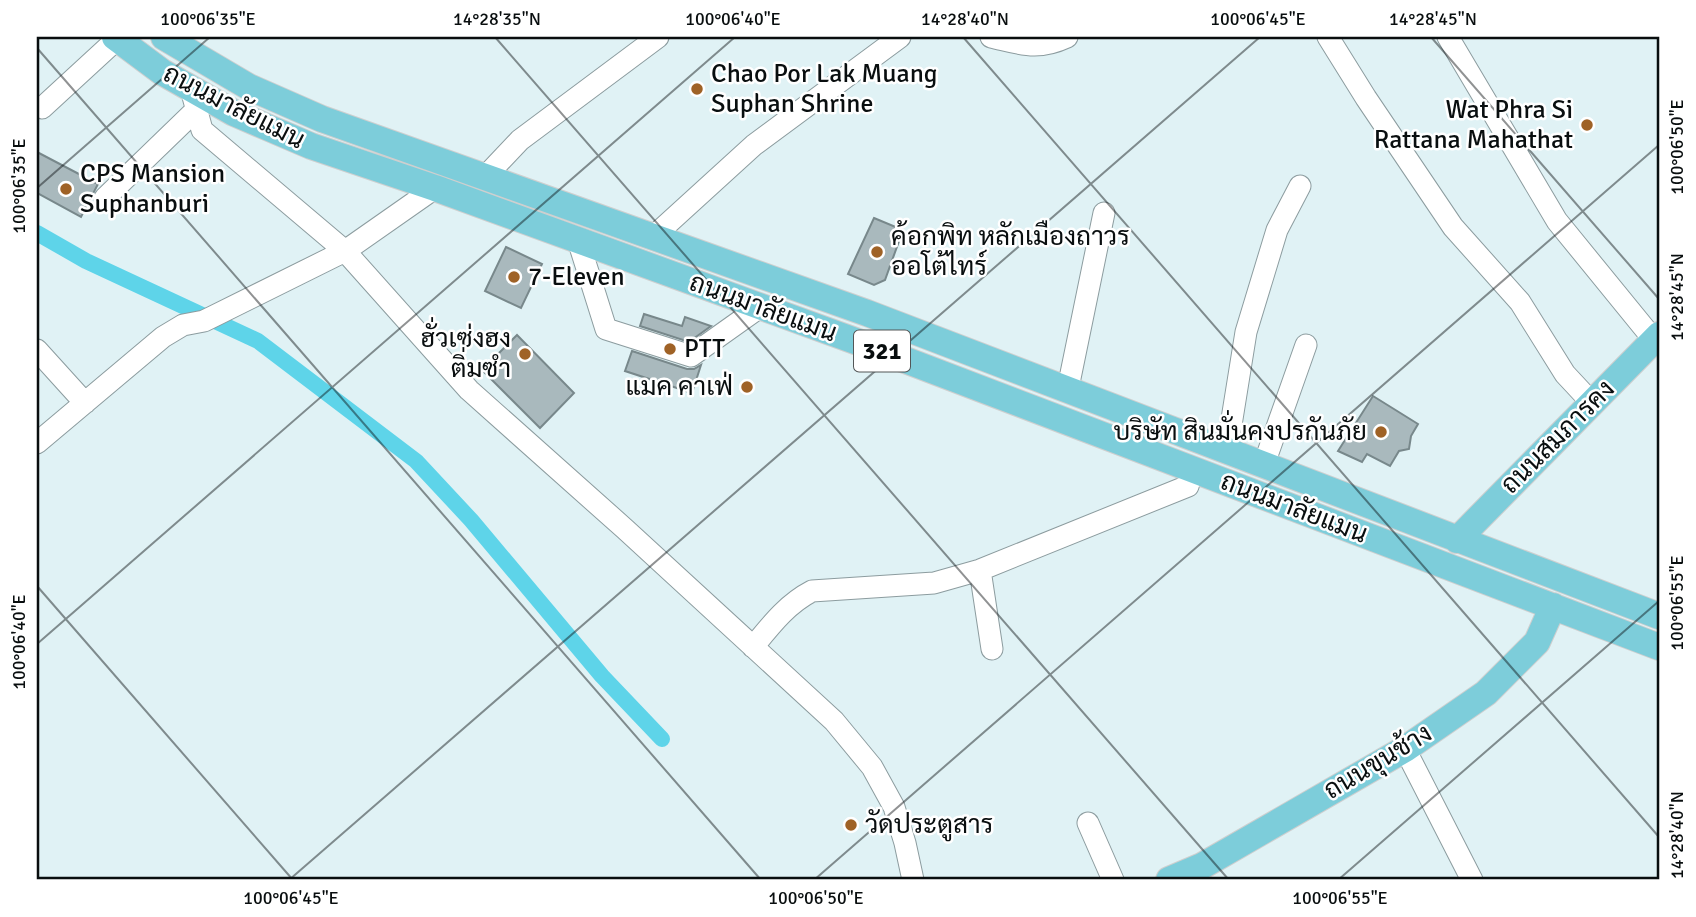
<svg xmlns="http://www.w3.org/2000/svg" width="1696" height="917" viewBox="0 0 1696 917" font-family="Signika,Sarabun,sans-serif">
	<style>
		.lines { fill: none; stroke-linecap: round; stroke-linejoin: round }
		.canal { stroke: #5ed4e9; stroke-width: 16 }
		.building { fill: #a9b9bd; stroke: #78888b; stroke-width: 2 }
		.minor-casing { stroke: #8c9c9f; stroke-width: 23 }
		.major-casing { stroke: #cecfcf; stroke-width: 28 }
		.minor { stroke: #fff; stroke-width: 21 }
		.major { stroke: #7dcdda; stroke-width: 26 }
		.ticks { fill: none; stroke: #090e0f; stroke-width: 2; stroke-opacity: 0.45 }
		.poi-dot { fill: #9f6226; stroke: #fff; stroke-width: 2.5 }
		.labels { text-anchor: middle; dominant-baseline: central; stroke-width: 5; stroke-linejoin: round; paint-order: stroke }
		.shield { fill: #fff; stroke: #535657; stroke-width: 2 }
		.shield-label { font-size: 24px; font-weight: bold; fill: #090e0f }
		.poi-label { font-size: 26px; fill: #090e0f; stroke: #fff; text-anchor: start }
		.street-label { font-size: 26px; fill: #090e0f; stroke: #fff }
		.neatline { fill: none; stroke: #090e0f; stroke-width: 2.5 }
		.ticks-label { font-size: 18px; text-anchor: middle; fill: #090e0f }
	</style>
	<rect width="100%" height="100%" fill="#e0f2f5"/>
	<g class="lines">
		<!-- canal -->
		<path class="canal" d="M37,233L86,261L258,341L416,461L471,520L602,676L662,739"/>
	</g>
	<!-- building -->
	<path class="building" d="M37,152L98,184L81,217L37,193Z
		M874,218L903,230L885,280L874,285L848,274Z
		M506,247L542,264L521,308L485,291Z
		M644,314L682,326L685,317L711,326L689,342L640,326Z
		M517,335L574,393L540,428L482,370Z
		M632,351L687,369H694L701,365L692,393L625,371Z
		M1373,396L1418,424L1411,436L1409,449L1399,451L1390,466L1367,454L1362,462L1338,451Z"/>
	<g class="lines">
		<!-- minor casing -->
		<g class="minor-casing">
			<path id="minor" d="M991,37C1022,44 1037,51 1067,37
				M1328,37L1366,98L1453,227L1520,302L1565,374L1592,403
				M1448,37L1557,221L1654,340
				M191,89L202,130L345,251L469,390L625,529L834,721L872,767L894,807L905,843L913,880
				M42,108L117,39
				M485,177L520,140L658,37
				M105,198L197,109
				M653,237L754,145L900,37
				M578,240L606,329L691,356L760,307
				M37,350L85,403
				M1068,388L1104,213
				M37,443L163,337L183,325L204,321L345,251L435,188
				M1227,450L1246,332L1277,230L1300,186
				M1264,464L1306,345
				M980,570L992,649
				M753,647C771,625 787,604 812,591L934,583L980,570L1188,486L1193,470
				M1405,749L1472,880
				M1088,823L1113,880"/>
		</g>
		<!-- major casing -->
		<g class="major-casing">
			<path id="major" d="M115,37L162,72L234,113L311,146L435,188L858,342L1659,647
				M164,37L249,87L322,119L867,313L1659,616
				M1457,540L1659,335
				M1169,880L1202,866L1405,749L1486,693L1537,642L1553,606"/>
		</g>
		<!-- minor -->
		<use href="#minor" class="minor"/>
		<!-- major -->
		<use href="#major" class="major"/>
	</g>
	<!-- ticks -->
	<path class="ticks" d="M495,37L1229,880M963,37L1659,837M1431,37L1659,299M37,48L761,880M37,188L210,37M37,586L293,880M37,644L735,37M289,880L1260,37M814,880L1659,145M1338,880L1659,601"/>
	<!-- markers -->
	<g class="poi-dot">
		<circle cx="697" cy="89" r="7"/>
		<circle cx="1587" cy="125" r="7"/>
		<circle cx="66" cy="189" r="7"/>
		<circle cx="877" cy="252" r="7"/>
		<circle cx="514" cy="277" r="7"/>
		<circle cx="670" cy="349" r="7"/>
		<circle cx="525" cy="354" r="7"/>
		<circle cx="747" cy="387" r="7"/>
		<circle cx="1381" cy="432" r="7"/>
		<circle cx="851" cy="825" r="7"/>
	</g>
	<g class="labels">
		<!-- shield labels -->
		<rect class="shield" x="854" y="330.5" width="56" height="41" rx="5"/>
		<g class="shield-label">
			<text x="882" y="351">321</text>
		</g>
		<!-- poi labels -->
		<g class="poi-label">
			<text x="711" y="74">Chao Por Lak Muang<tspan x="711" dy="30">Suphan Shrine</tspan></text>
			<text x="1573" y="110" text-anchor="end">Wat Phra Si<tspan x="1573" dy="30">Rattana Mahathat</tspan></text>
			<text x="80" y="174">CPS Mansion<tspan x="80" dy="30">Suphanburi</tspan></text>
			<text x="891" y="237">ค้อกพิท หลักเมืองถาวร<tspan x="891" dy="30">ออโต้ไทร์</tspan></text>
			<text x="528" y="277">7-Eleven</text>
			<text x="511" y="339" text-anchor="end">ฮั่วเซ่งฮง<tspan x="511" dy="30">ติ่มซำ</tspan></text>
			<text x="684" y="349">PTT</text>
			<text x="733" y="387" text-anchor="end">แมค คาเฟ่</text>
			<text x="1367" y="432" text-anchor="end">บริษัท สินมั่นคงปรกันภัย</text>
			<text x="865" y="825">วัดประตูสาร</text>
		</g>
		<!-- street labels -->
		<g class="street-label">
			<text transform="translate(234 107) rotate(27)">ถนนมาลัยแมน</text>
			<text transform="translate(763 308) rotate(20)">ถนนมาลัยแมน</text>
			<text transform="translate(1558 437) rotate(-45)">ถนนสมภารคง</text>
			<text transform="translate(1294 508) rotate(21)">ถนนมาลัยแมน</text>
			<text transform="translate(1378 762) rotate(-31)">ถนนขุนช้าง</text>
		</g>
	</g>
	<!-- border -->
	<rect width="1696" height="917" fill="none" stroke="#ffffff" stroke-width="77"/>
	<rect x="38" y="38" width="1620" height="840" class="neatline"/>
	<g class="ticks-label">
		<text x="208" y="25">100°06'35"E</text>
		<text x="497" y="25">14°28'35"N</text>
		<text x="733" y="25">100°06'40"E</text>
		<text x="965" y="25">14°28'40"N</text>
		<text x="1258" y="25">100°06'45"E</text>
		<text x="1433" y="25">14°28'45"N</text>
		<text transform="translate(1677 147) rotate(-90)" y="6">100°06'50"E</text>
		<text transform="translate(19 186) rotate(-90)" y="6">100°06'35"E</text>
		<text transform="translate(1677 297) rotate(-90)" y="6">14°28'45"N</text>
		<text transform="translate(1677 603) rotate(-90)" y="6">100°06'55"E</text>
		<text transform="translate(19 642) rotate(-90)" y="6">100°06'40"E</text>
		<text transform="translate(1677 835) rotate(-90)" y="6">14°28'40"N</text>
		<text x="291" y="904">100°06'45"E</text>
		<text x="816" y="904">100°06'50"E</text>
		<text x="1340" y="904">100°06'55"E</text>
	</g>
</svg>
